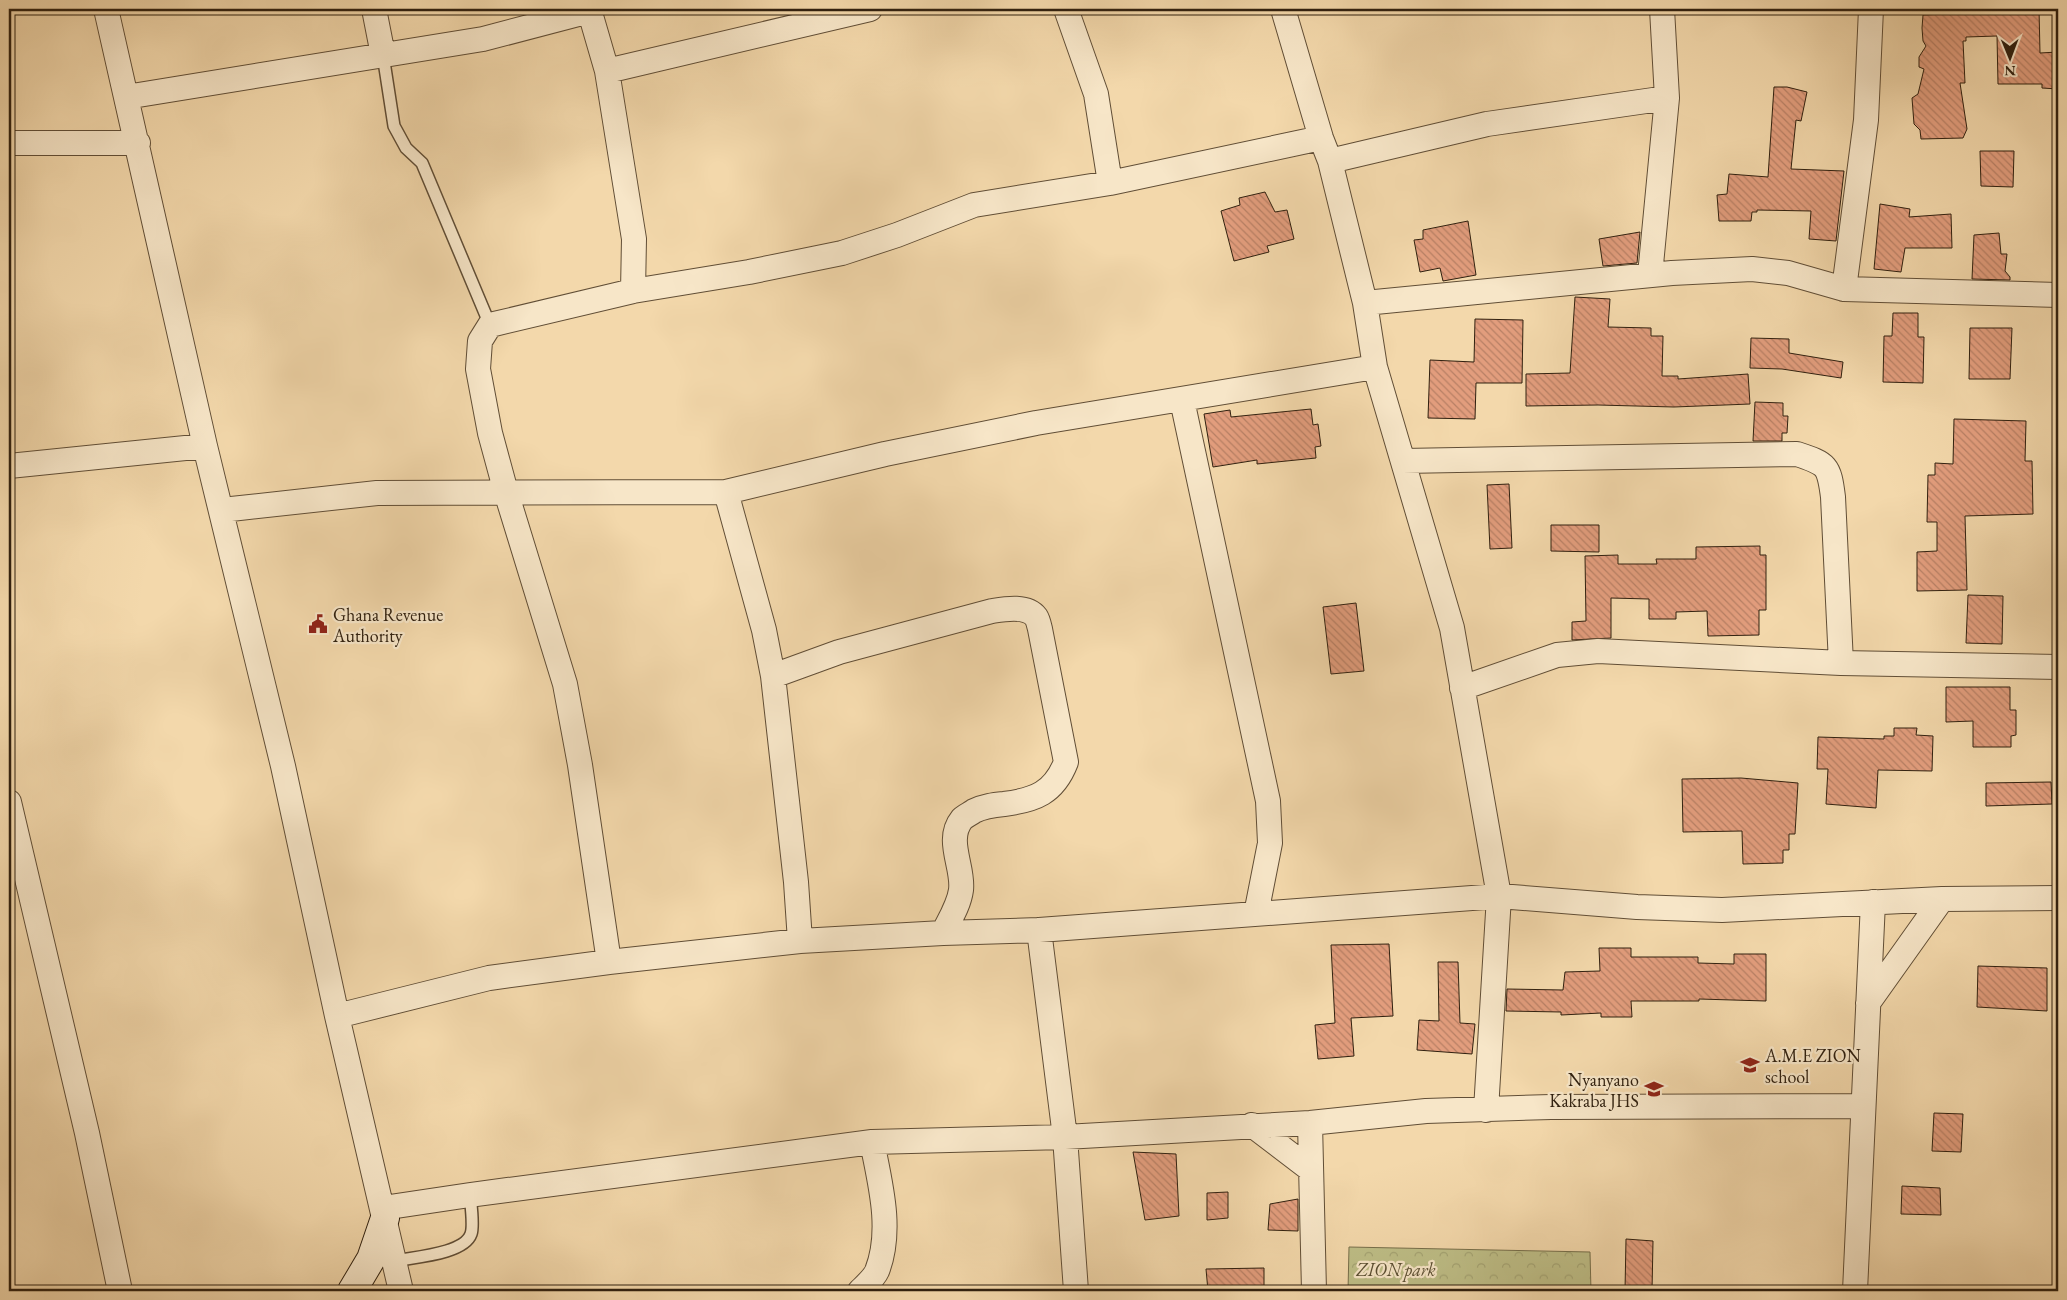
<svg xmlns="http://www.w3.org/2000/svg" width="2067" height="1300" viewBox="0 0 2067 1300" font-family="'EB Garamond',serif">
	<style>
		.park { fill: url(#park-crowns); stroke: #776f4b }
		.building { fill: url(#building-back-hatch); stroke: #30200f }
		.lines { fill: none; stroke-linecap: round; stroke-linejoin: round }
		.lane-casing { stroke: #614e36; stroke-width: 14 }
		.street-casing { stroke: #614e36; stroke-width: 26 }
		.secondary-casing { stroke: #30200f; stroke-width: 30 }
		.lane { stroke: #f7e6c8; stroke-width: 11 }
		.street { stroke: #f7e6c8; stroke-width: 24 }
		.secondary { stroke: #f7e6c8; stroke-width: 28 }
		.labels { text-anchor: middle; dominant-baseline: central; stroke-width: 4.5; stroke-linejoin: round; paint-order: stroke }
		.poi-label { font-size: 18px; fill: #30200f; stroke: #f7e6c8; text-anchor: start }
		.park-label { font-size: 18px; font-style: italic; fill: #5b4f33; stroke: #f7e6c8 }
	</style>
	<defs>
		<pattern id="park-crowns" width="20" height="18" patternUnits="userSpaceOnUse" patternTransform="scale(1.25)"><rect width="20" height="18" fill="#bebe87"/><path d="M2 6a3 3 0 1 1 6 0M12 15a3 3 0 1 1 6 0" fill="none" stroke="#a4a373"/></pattern>
		<pattern id="building-back-hatch" width="6" height="6" patternUnits="userSpaceOnUse" patternTransform="scale(1.25)"><rect width="6" height="6" fill="#e29d7d"/><path d="M-1 5l2 2M0 0l6 6M5-1l2 2" fill="none" stroke="#b88065"/></pattern>
	</defs>
	<rect width="100%" height="100%" fill="#f3d8ab"/>
	<filter id="stains"><feTurbulence type="fractalNoise" baseFrequency=".004" numOctaves="4"/><feColorMatrix values="0 0 0 0 .2 0 0 0 0 .09 0 0 0 0 .02 0 0 0 .5 -.17"/></filter>
	<radialGradient id="worn" r=".72"><stop offset=".6" stop-color="#630" stop-opacity="0"/><stop offset="1" stop-color="#630" stop-opacity=".3"/></radialGradient>
	<!-- park -->
	<path class="park" d="M1349,1247L1590,1252L1591,1291H1348Z"/>
	<!-- building -->
	<path class="building" d="M1994,9H2039L2040,53L2058,52V89L2042,88V84H1998L1997,36L1966,37V41H1963L1965,83H1960L1967,129L1963,138L1921,139L1920,130L1914,124L1912,98L1918,94L1924,69L1919,67V57L1926,46L1923,41L1922,28L1923,15L1994,12Z
		M1774,87H1787L1807,92L1801,121L1796,120L1791,169L1844,171L1836,241L1809,239L1811,211L1757,210V212H1752L1751,221H1719L1717,195L1727,194L1729,174L1768,177Z
		M1980,151H2014L2013,187L1981,186Z
		M1265,192L1275,212L1287,210L1294,239L1267,246L1269,252L1234,261L1221,211L1240,205L1239,198Z
		M1880,204L1910,209L1909,217L1951,214L1952,248H1905L1901,272L1874,269Z
		M1468,221L1476,275L1443,281L1440,268L1420,272L1414,240L1423,239V230Z
		M1640,232L1637,263L1603,266L1599,239Z
		M1999,233L2001,254H2007L2005,271L2010,277V280L1972,279L1974,235Z
		M1575,297L1610,299L1608,327L1651,328V336H1663L1662,376H1678V379L1748,374L1750,404L1674,407L1598,405L1526,406V374L1570,373Z
		M1893,313H1918V337H1924L1923,383L1883,382L1884,336H1892Z
		M1475,319L1523,320L1522,383H1476L1475,419L1428,418L1430,360L1474,362Z
		M1970,328H2012L2010,379H1969Z
		M1751,338L1789,339V353L1843,362L1841,378L1782,369L1750,368Z
		M1755,402L1783,403V416H1788L1787,433H1782V441H1753Z
		M1311,409L1313,425L1318,424L1321,446L1315,447L1316,458L1257,464V460L1213,467L1204,414L1230,410L1231,417Z
		M1954,419L2026,421L2025,461H2032L2033,514L1965,516L1967,590L1917,591V552L1937,551V522H1927L1928,475H1935V463L1953,464Z
		M1509,484L1512,548L1490,549L1487,485Z
		M1551,525H1599V552L1551,551Z
		M1760,546V555H1766V610H1759V635L1708,636L1707,611L1676,612V619H1649V599L1611,598V638L1572,640V622L1586,621L1585,556L1618,555V564H1657L1656,559H1696V547Z
		M1968,595L2003,596L2002,644L1966,643Z
		M1356,603L1364,671L1331,674L1323,607Z
		M1946,687H2010V710H2016V735L2011,736V747H1973V721L1946,722Z
		M1894,728H1917L1916,735L1933,736L1932,771L1878,770L1876,808L1826,804L1828,769H1817L1818,737L1884,739V736H1894Z
		M1741,778L1798,783L1795,834H1789V850H1783V863L1743,864L1742,831L1683,832L1682,779Z
		M2051,782L2052,804L1986,806V783Z
		M1389,944L1393,1016L1351,1018L1354,1056L1318,1059L1315,1025L1335,1023L1331,945Z
		M1599,948H1631V957H1698V963L1734,964V954H1766V1001L1699,999V1001H1631L1632,1017H1601V1013L1561,1015V1012L1506,1011L1507,989L1563,990L1565,972L1600,971Z
		M1438,962H1458L1460,1023L1475,1024L1472,1054L1417,1050L1419,1020L1439,1021Z
		M1978,966L2047,968V1011L1977,1007Z
		M1934,1113L1963,1114L1961,1152L1932,1151Z
		M1133,1152L1176,1154L1179,1216L1145,1220Z
		M1902,1186L1940,1188L1941,1215L1901,1214Z
		M1228,1192V1218L1207,1220V1193Z
		M1298,1199V1231L1268,1230L1270,1204Z
		M1626,1239L1653,1241L1652,1291H1625Z
		M1264,1268V1291H1208L1206,1269Z"/>
	<g class="lines">
		<!-- lane casing -->
		<g class="lane-casing">
			<path id="lane" d="M383,55L394,126L406,148L422,163L490,325
				M395,1261C414,1257 464,1254 471,1234C474,1226 471,1205 470,1195"/>
		</g>
		<!-- street casing -->
		<g class="street-casing">
			<path id="street" d="M106,9L205,446L283,766L337,1016L401,1291
				M374,9L383,55
				M589,9L607,71L870,9
				M1066,9L1096,94L1110,183
				M1283,9L1321,138L1330,161L1365,303L1375,367L1452,628L1499,896L1486,1110
				M607,71L634,239L633,291
				M126,97L483,39L590,11
				M9,143H138
				M1330,161L1487,124L1667,98L1662,9
				M1650,275L1667,98
				M1844,289L1866,120L1871,9
				M1365,303L1672,273L1752,269L1788,273L1844,289L2058,295
				M1182,400L1268,801L1270,843L1256,914
				M1403,461L1797,454C1827,464 1829,465 1833,497L1841,663
				M9,466L205,446
				M726,492L764,630L773,676L796,882L800,941
				M222,510L377,493L726,492L885,454L1036,423L1375,367
				M773,676L839,652L992,611C1005,609 1027,605 1036,617C1038,620 1039,625 1040,629L1066,762C1054,793 1035,800 1004,804C994,805 984,806 974,811C970,814 965,816 962,819C945,840 964,867 961,890C959,905 950,919 943,933
				M1462,688L1557,655L1598,651L1841,663L2058,667
				M9,802L87,1133L120,1291
				M1039,930L1065,1137L1076,1291
				M609,962L580,765L565,684L506,492L490,433L478,369L480,341L490,325L633,291L749,272L842,253L897,235L974,205L1110,183L1321,138
				M1868,1003L1942,899
				M337,1016L489,978L609,962L800,941L943,933L1039,930L1499,896L1637,907L1722,910L1942,899L2058,898
				M1310,1123L1314,1291
				M1252,1125L1311,1170
				M383,1208L470,1195L872,1142L1065,1137L1310,1123L1426,1111L1551,1107L1863,1106
				M860,1291C865,1286 874,1278 877,1271C893,1230 880,1183 872,1142
				M1855,1291L1873,902"/>
		</g>
		<!-- secondary casing -->
		<g class="secondary-casing">
			<path id="secondary" d="M352,1291L371,1259L385,1218"/>
		</g>
		<!-- lane -->
		<use href="#lane" class="lane"/>
		<!-- street -->
		<use href="#street" class="street"/>
		<!-- secondary -->
		<use href="#secondary" class="secondary"/>
	</g>
	<!-- icons -->
	<defs>
		<g id="civic-bare" transform="scale(1.5)"><path d="M-.6-6.5H3V-4.5H.6V-3L4-1V1h2V6H-6V1h2V-1L-.6-3ZM-1.2 2.5V6h2.4V2.5Z" fill="#8f2418" stroke="#f7e6c8" stroke-width="2.5" paint-order="stroke"/></g>
		<g id="school-bare" transform="scale(1.5)"><path d="M0-5L7-2L0 1L-7-2ZM-4 1L0 2.5L4 1V4Q0 6-4 4Z" fill="#8f2418" stroke="#f7e6c8" stroke-width="2.5" paint-order="stroke"/></g>
	</defs>
	<g fill-rule="evenodd">
		<use href="#civic-bare" x="318" y="624"/>
		<use href="#school-bare" x="1750" y="1065"/>
		<use href="#school-bare" x="1654" y="1089"/>
	</g>
	<g class="labels">
		<!-- poi labels -->
		<g class="poi-label">
			<text x="333" y="614">Ghana Revenue<tspan x="333" dy="21">Authority</tspan></text>
			<text x="1765" y="1055">A.M.E ZION<tspan x="1765" dy="21">school</tspan></text>
			<text x="1639" y="1079" text-anchor="end">Nyanyano<tspan x="1639" dy="21">Kakraba JHS</tspan></text>
		</g>
		<!-- park labels -->
		<g class="park-label">
			<text x="1396" y="1269">ZION park</text>
		</g>
	</g>
	<!-- margin -->
	<rect width="2067" height="1300" fill="none" stroke="#f3d8ab" stroke-width="30"/>
	<rect x="10" y="10" width="2047" height="1280" fill="none" stroke="#30200f" stroke-width="2.5"/>
	<rect x="15" y="15" width="2037" height="1270" fill="none" stroke="#30200f"/>
	<!-- north arrow -->
	<g transform="translate(2010 58) rotate(179)" stroke="#f7e6c8" stroke-width="4" paint-order="stroke">
	<path d="M0-4L9 19L0 12L-9 19Z" fill="#30200f"/>
	<text y="-8" font-size="14" font-weight="bold" text-anchor="middle" fill="#30200f">N</text>
	</g>
	<rect width="100%" height="100%" filter="url(#stains)"/>
	<rect width="100%" height="100%" fill="url(#worn)"/>
</svg>
